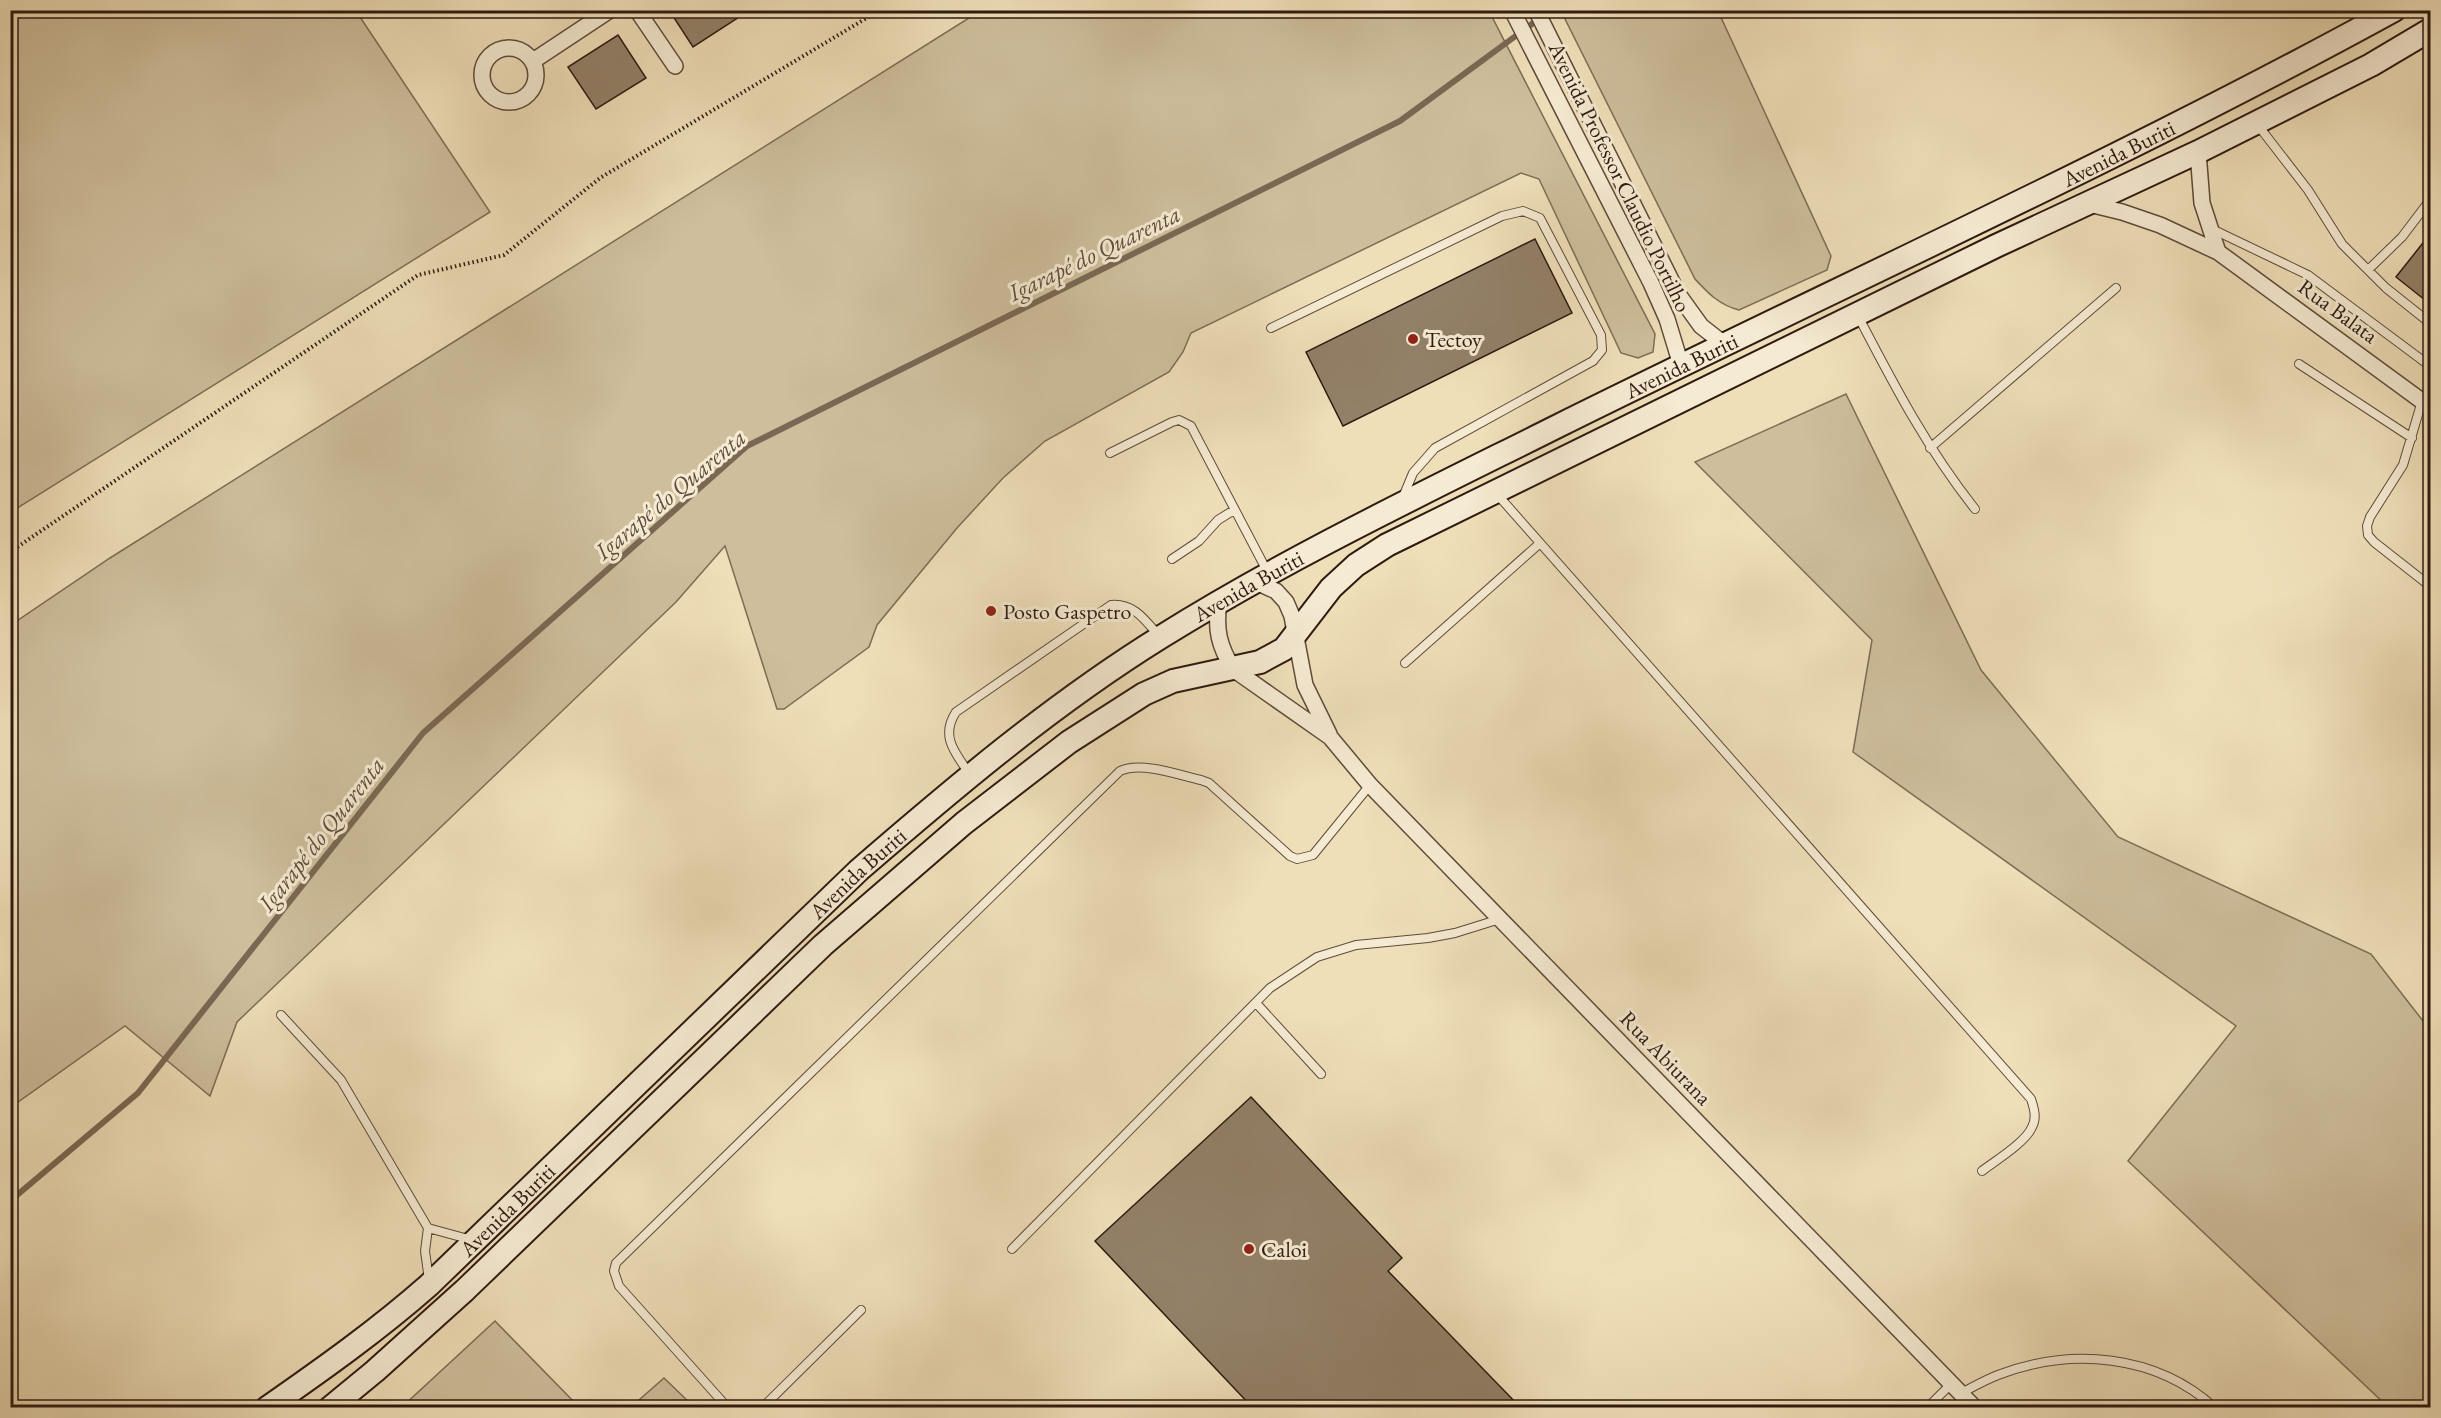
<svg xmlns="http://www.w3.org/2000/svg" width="2441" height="1418" viewBox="0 0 2441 1418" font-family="'EB Garamond',serif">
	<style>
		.green { fill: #cebe9c; stroke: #7e6c56; stroke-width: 1.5 }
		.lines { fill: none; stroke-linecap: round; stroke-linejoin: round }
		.stream { stroke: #7a6854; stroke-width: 6 }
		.building { fill: #928068; stroke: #2e1a11; stroke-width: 1.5 }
		.lane-casing { stroke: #5e4b3b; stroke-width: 10 }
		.street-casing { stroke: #5e4b3b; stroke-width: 18 }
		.secondary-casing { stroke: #2e1a11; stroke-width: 26 }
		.path { stroke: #2e1a11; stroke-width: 4; stroke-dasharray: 1.5 3; stroke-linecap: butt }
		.lane { stroke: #f5ead2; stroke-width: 8 }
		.street { stroke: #f5ead2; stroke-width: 15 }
		.secondary { stroke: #f5ead2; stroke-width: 22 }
		.poi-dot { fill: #8f2418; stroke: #f5ead2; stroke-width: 2 }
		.labels { text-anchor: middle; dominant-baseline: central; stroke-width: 6; stroke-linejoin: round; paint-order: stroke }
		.street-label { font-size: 22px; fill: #2e1a11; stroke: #f5ead2 }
		.poi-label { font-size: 22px; fill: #2e1a11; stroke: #f5ead2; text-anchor: start }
		.water-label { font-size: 24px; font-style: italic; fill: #614e3d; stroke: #f5ead2 }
	</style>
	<rect width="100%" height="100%" fill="#efdfb9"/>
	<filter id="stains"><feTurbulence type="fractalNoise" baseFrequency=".00333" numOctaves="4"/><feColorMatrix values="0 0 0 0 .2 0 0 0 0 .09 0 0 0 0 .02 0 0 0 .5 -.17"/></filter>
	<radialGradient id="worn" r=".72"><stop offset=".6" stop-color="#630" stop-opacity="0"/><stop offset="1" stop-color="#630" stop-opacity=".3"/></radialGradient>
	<!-- green -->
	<path class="green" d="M11,10L356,11L490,212L11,512Z
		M980,11H1489L1655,334L1653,352L1638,358L1621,353L1539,179L1521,173L1191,333L1183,352L1169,372L1045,441L1003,478L957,528L877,625L869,647L784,709H777L725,546L676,602L237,1022L210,1096L125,1026L11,1107V625L110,558Z
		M1561,11H1718L1831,256L1827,270L1739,310C1719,305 1708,293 1695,279Z
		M1846,394L1981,670L2118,837L2371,954L2430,1030V1407H2388L2128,1161L2236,1026L1853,752L1872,640L1695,462Z
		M495,1321L579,1407H402Z
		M664,1378L694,1407H631Z"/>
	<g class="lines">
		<!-- stream -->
		<path class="stream" d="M10,1201L138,1093L423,733L747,446L1400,121L1551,10"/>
	</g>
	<!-- building -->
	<path class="building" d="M669,10H750L693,47Z
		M618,35L646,78L596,109L568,67Z
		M2430,234V304L2396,277Z
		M1535,239L1572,313L1343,426L1306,352Z
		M1251,1097L1402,1258L1388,1271L1520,1407H1252L1095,1241Z"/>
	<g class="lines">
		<!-- lane casing -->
		<g class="lane-casing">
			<path id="lane" d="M2257,124L2308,190L2342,244L2386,288L2430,323
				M2212,229L2308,275L2430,366
				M2368,270L2402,237L2430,200
				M1858,316C1894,385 1926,447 1975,509
				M1271,328L1502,216L1523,211L1540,218L1601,335L1602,350L1593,361L1435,448L1413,473L1403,497
				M2299,364L2412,438
				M2422,401L2403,465L2370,517L2367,526L2368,535L2374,542L2430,586
				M1930,448L2116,288
				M1110,453L1172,422L1179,420L1191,426L1267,571
				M1496,493L2031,1099C2034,1108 2037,1118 2032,1127C2026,1142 1995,1161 1982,1171
				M1172,559L1199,541L1218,520L1234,510
				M1405,663L1539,544
				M969,773C955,753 940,736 956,712L1111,605C1134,603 1145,620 1159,636
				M2430,969V968
				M1256,1003L1321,1074
				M281,1015L341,1080L428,1228L425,1251L429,1280
				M428,1228L472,1240
				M1012,1249L1270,988L1317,957L1356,945L1428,938L1455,933L1500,919
				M1961,1393C1973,1387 1985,1380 1998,1375C2071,1347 2156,1354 2215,1408
				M728,1408L619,1286L614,1271L616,1263L1120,771C1141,761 1179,775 1201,780L1209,783L1290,856L1297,859L1313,855L1370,785
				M762,1408L861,1310
				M1927,1408L1951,1384"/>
		</g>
		<!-- street casing -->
		<g class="street-casing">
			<path id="street" d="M637,10L675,66
				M1512,10L1651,283L1667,319L1681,365
				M1536,10L1678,294L1701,326L1724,344
				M482 75a27 27 0 1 1 54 0a27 27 0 1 1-54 0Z
				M533,61L610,10
				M2198,152L2202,203L2218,252
				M2089,204L2122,212L2160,225L2218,252L2430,407
				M1256,582L1276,591L1286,602L1292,616L1305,685L1329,734
				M1219,603C1215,629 1219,646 1233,669L1330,737L1370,785L1975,1408"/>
		</g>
		<!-- secondary casing -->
		<g class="secondary-casing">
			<g id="secondary">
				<path id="s1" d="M267,1408C323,1369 378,1330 429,1285L859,870C955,787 1053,704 1161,637C1289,557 1426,492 1560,425C1838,287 2122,159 2394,10"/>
				<path d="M330,1408L375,1371L465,1290L823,945L964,823L1069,742L1144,694L1173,681L1260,662L1284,649L1331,588L1356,565L1387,545L1996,246L2198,152L2371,65L2430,30"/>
			</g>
		</g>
		<!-- path -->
		<path class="path" d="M10,552L418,275L504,255L600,178L880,10"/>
		<!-- lane -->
		<use href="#lane" class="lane"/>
		<!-- street -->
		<use href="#street" class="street"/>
		<!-- secondary -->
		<use href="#secondary" class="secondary"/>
	</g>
	<!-- markers -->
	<g class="poi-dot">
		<circle cx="1413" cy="339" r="6"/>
		<circle cx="991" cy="611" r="6"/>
		<circle cx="1249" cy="1249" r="6"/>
	</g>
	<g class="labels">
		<!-- street labels -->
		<g class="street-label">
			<text stroke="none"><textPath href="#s1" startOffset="2256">Avenida Buriti</textPath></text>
			<text transform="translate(1620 177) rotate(64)">Avenida Professor Claudio Portilho</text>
			<text transform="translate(2338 311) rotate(36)">Rua Balata</text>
			<text stroke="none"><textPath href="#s1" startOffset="1770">Avenida Buriti</textPath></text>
			<text stroke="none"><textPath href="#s1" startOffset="1284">Avenida Buriti</textPath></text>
			<text stroke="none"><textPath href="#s1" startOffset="798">Avenida Buriti</textPath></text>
			<text transform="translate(1666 1058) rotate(46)">Rua Abiurana</text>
			<text stroke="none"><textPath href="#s1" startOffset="312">Avenida Buriti</textPath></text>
		</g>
		<!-- poi labels -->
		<g class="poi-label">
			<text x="1425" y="339">Tectoy</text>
			<text x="1003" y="611">Posto Gaspetro</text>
			<text x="1261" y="1249">Caloi</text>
		</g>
		<!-- water labels -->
		<g class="water-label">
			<text transform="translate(1094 253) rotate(-26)">Igarapé do Quarenta</text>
			<text transform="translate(670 494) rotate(-40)">Igarapé do Quarenta</text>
			<text transform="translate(321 834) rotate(-52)">Igarapé do Quarenta</text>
		</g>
	</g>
	<!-- margin -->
	<rect width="2441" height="1418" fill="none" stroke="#efdfb9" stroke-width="36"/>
	<rect x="12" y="12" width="2417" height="1394" fill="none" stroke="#2e1a11" stroke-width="3"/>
	<rect x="18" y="18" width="2405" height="1382" fill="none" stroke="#2e1a11" stroke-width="1.5"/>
	<rect width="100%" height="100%" filter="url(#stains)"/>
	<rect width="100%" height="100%" fill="url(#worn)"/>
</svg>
